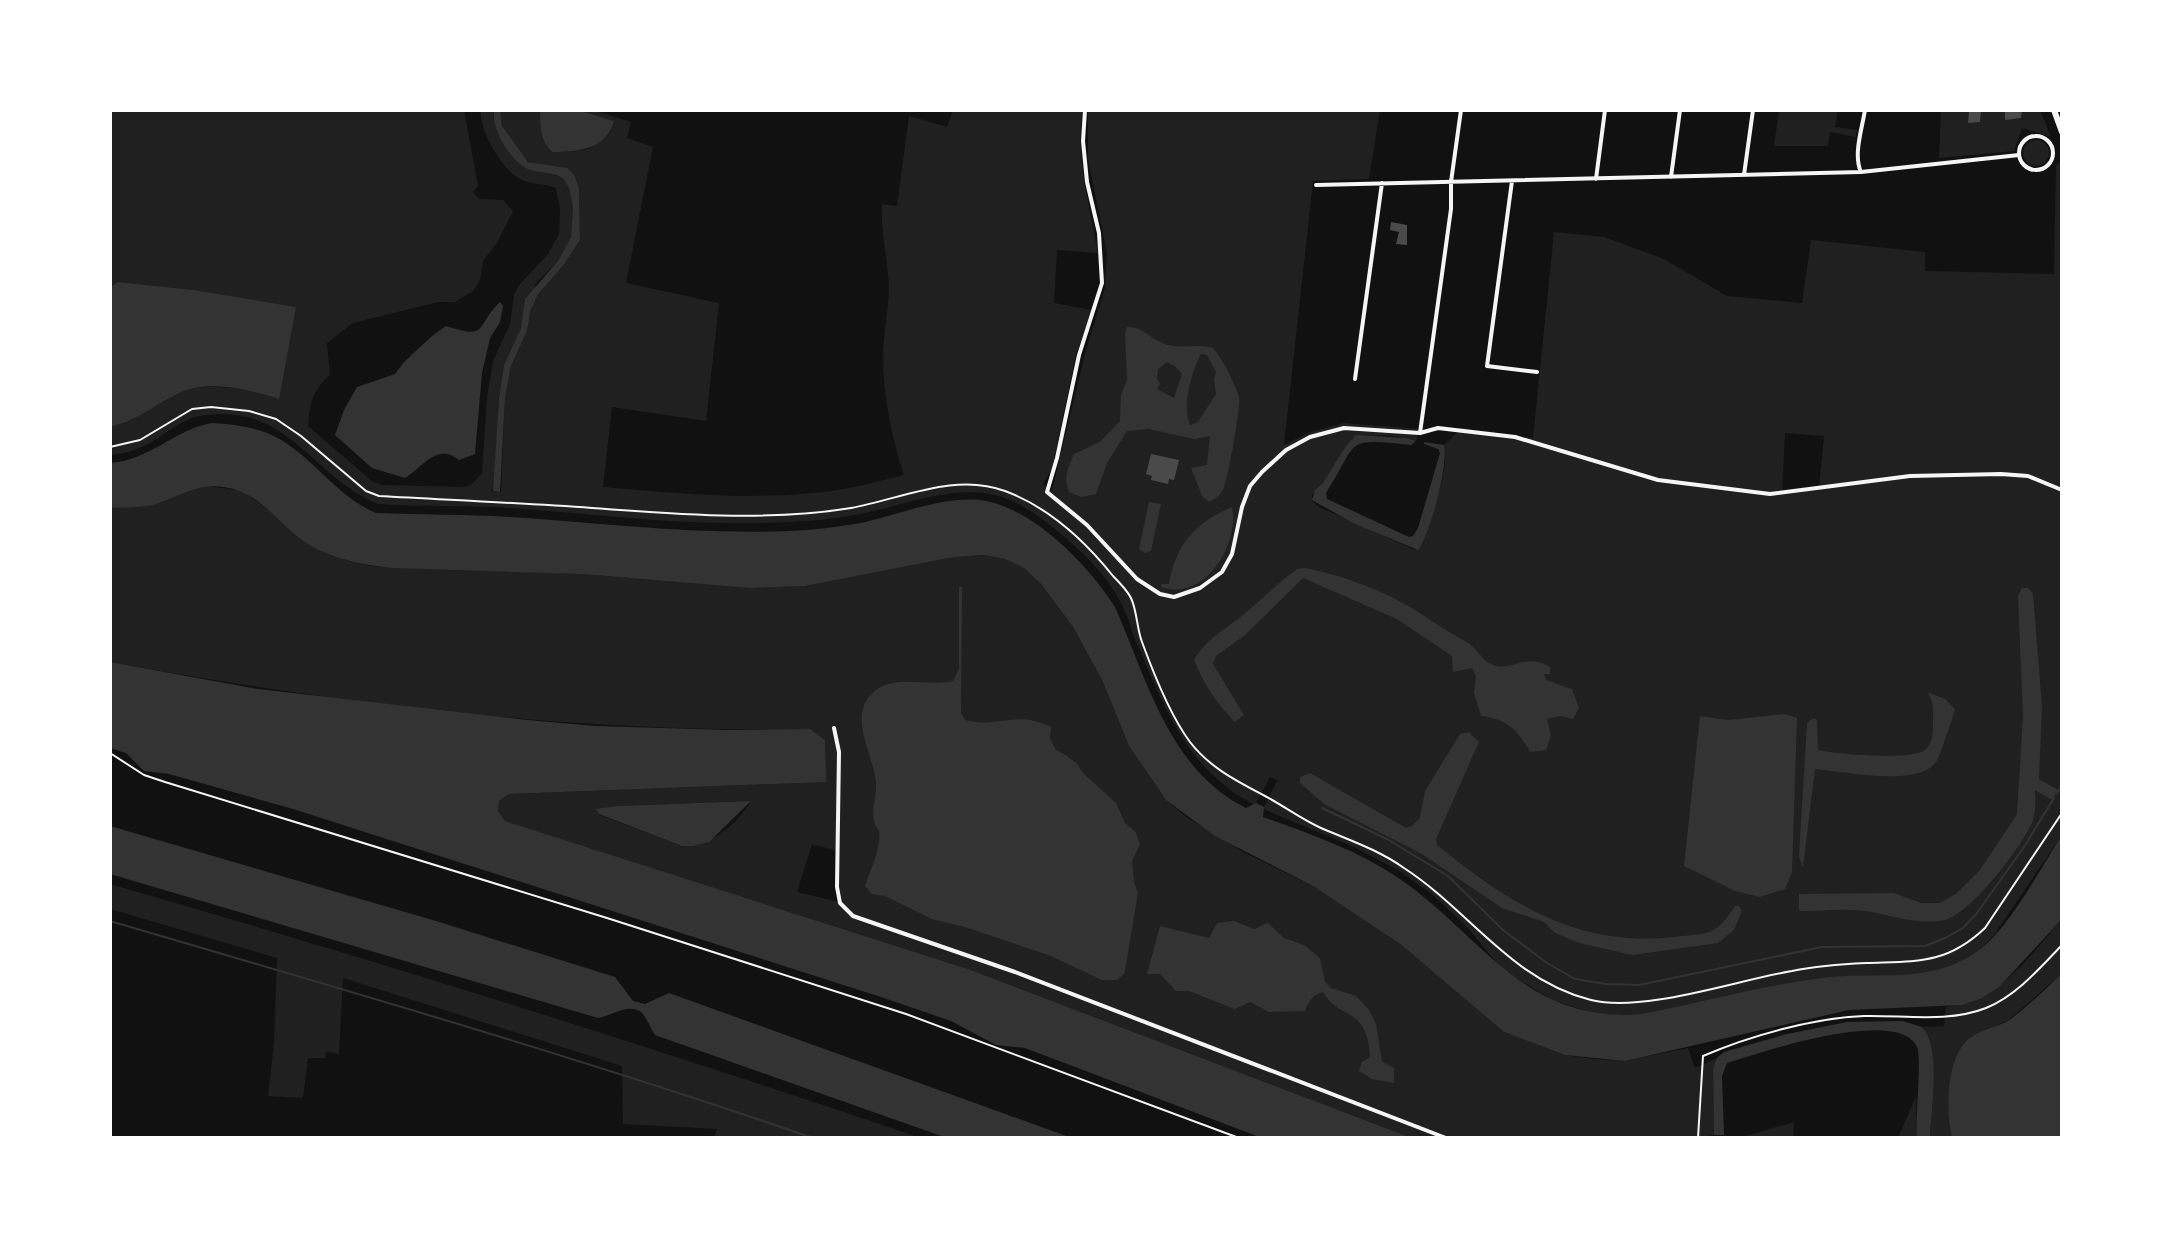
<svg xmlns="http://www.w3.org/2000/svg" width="2172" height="1248" viewBox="0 0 2172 1248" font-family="Signika,sans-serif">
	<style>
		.green { fill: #202020; fill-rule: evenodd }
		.water { fill: #333; fill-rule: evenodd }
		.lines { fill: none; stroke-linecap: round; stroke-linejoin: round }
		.stream { stroke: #333; stroke-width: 2 }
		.building { fill: #4a4a4a }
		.path { stroke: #f5f5f5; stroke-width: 2 }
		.service { stroke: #f5f5f5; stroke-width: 2 }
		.minor { stroke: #f5f5f5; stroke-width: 4 }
		.trunk { stroke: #f5f5f5; stroke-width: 6 }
	</style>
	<rect width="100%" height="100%" fill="#111"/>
	<!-- green -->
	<path class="green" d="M110,110H464L478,186L473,192L479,199L503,200L513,211L497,243L483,261L480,280L473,291L455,302H438L353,323L327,343L330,375C312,390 310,404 308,426L372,481L382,485L464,487L472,484L482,473L487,397L493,361L510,324L514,295L519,285L548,254L559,234L560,209L556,188C544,183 530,185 518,178C501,167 479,130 481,110H494L493,115L503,140L539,172L550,173L565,179L569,188L573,208L571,237L558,261L536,283L521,329L504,365L499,398L494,487L491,491L501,492L505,398L511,366L527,331L532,301L563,266L580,240L579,189L575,176C561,172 545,169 532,163C516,157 498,126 500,110H540V126L552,152C587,152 596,152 614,121L578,110H592L631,122L627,138L653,147L626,283L719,303L706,421L612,407L603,487C673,493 743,500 813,493C844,491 874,482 904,475C891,436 883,394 883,353C884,332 888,311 889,291C889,262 880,233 882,204L897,206L909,116L947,127L953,110H1082L1080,142L1084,182L1098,253L1057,250L1054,303L1092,310L1076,354L1052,469L1043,484L1052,490L1085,354L1105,288L1107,253L1088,158V110H1380L1369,179L1313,181L1284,445L1308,433L1344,423L1420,429L1416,441C1396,435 1373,434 1353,438L1323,483L1312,495V501L1319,507L1415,550C1428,529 1451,469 1444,445L1462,428L1533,438L1554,232L1604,237L1664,259L1727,296L1802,303L1811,240L1925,252V271L2054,274L2056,165L2062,161V835L1994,935L1978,952L1957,964L1920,975L1823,978L1641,1014L1617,1015L1592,1013L1553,1000L1504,971L1465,925L1433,895L1398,870L1352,846L1263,809L1277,781L1281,782L1270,777L1255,805C1187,770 1166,710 1137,644C1133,636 1132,629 1129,621C1119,593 1099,568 1077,548C1052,526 1020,497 985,493C943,488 900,506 860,514C836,519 812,521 788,522C695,527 603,515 511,508C466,505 422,507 378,504C311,477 288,401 200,416C181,419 163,437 146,445C135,451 121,454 110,455V427C140,419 157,402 184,391C206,383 232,388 254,391L296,307L194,290L117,282L110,288ZM1785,433L1824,436L1819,489L1782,495Z
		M1779,110H1838L1835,127L1857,130L1856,137L1830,132L1828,146H1774Z
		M1941,110H2040L2051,137L2022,128L2014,151L1939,158Z
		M2023 153a13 13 0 1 1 26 0a13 13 0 1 1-26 0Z
		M208,486L242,491L276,515L294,533L342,559L369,566L582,574L749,588L805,586L954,557L984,555L1005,559L1024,568L1041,584L1073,627L1102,680L1129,746L1166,800L1185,816L1245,853L1313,886L1368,922L1399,943L1504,1032L1565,1055L1593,1059L1625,1061L1688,1048L1695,1068L1717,1058L1713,1068L1714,1135L1698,1138H1412L968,969L504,821L498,811L499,801L509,794L825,782L810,729C575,733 342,704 110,662V508L167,499L195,488ZM751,801C737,825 710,847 682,846L600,815L617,806ZM812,844L837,851L839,902L797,892Z
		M110,884C382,962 652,1047 921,1138H714L717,1129L623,1124L622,1066L343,978L339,1054L326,1052L325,1058H308L303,1098L268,1096L274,1043L277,958L110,909Z
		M2062,919V973L2009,1020L1971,1037L1953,1067L1950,1083L1949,1111L1952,1138H1930C1931,1109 1942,1048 1922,1027L1944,1026L1946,1007C1998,1001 2030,957 2062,919Z
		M1916,1096L1917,1138H1898Z
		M1794,1122L1793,1138H1739Z"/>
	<!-- water -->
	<path class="water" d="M494,110H500L502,126L528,162L567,168L575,176L579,189L580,240L563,266L532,301L527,331L511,366L505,398L500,492L493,491L499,398L504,365L521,328L525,299L558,261L571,237L573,208L569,188L564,179C553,171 540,174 528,169C510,161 491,129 494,110Z
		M540,110H578L614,121C605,150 579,152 552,152C540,140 540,126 540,110Z
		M117,282L194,290L296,307L279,399C250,390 214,380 184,391C157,402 142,419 110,427V288Z
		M500,302L503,306L500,322L490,338L482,373L475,454L459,460C437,442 423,467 405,478L372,468L335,435L344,410L357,387L395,374L404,362L432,336L446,326C490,340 474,327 500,302Z
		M1127,327C1143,327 1149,337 1162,343C1178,350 1195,343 1213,348C1223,360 1234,381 1239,397C1241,406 1228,481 1223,490C1220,496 1215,499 1209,502L1202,496L1191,468L1207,465L1210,436L1194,439L1149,429L1127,431L1107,463L1096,494L1081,497L1069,492C1063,478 1068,467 1074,454L1100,442L1120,421L1121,395L1127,380L1125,334ZM1201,354L1207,355L1216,372L1214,380L1216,394L1198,422L1190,425C1182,404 1191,374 1201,354ZM1167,362L1175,366L1182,374L1174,398L1157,389L1160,384L1157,379L1158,369Z
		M212,423C231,424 249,426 267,433C308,449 333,495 376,513C420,515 465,514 510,517C603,523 695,535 789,531C813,530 837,527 861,523C898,515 948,494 986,501C1036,511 1089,566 1115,607C1147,679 1169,770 1246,808L1256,803L1264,807L1263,817C1308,833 1357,850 1397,877C1483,935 1522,1023 1641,1014C1701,1003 1760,986 1821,978C1873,971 1928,985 1975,953C2008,931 2040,869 2062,835V919L1999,987L1982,998L1962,1005L1849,1010L1625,1061L1565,1055L1504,1032L1399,943L1313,886L1215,836L1166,800L1129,746L1102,680L1073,627L1041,584L1024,568L1005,559L984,555L954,557L805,586L749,588L582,574L395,568C359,565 321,557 293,533C271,513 254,491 223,487C197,483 177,498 153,505C138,508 124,507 110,508V463C151,460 175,429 212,423Z
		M1356,435L1406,438L1416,441L1411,445C1342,438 1360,440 1326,493L1327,499L1409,537L1413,536L1418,528L1440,453L1438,449L1424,444V442L1444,445C1449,463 1430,535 1418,550L1353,523L1312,500L1315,490L1323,483L1346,446Z
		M1149,502L1161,504L1151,551L1144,553L1139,549Z
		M1232,507C1240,545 1204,602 1161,587L1162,584H1169C1175,545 1196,522 1232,507Z
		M1305,568C1338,574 1382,590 1410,607C1430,619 1448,632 1468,643C1477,649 1482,660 1491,664C1511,674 1525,651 1550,667V674H1544L1546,680L1572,689L1579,708L1573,719L1561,716L1547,719L1551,735L1546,750L1530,752C1518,730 1507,719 1481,716L1474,693L1476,676L1472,668L1453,672L1452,656L1397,619L1303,578L1245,635L1216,656L1213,664L1244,715L1235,722C1216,703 1204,684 1194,660C1207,638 1225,630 1244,614C1262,599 1278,583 1297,569Z
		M959,587H962L961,713L965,720C1001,729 1014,709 1051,727L1050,739L1056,750L1066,755L1077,764L1084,774L1116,803L1125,823L1135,831L1140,844L1132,861L1134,882L1138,893L1128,953L1124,974L1117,980H1102L1051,956L965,927L932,919L885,896L872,894L865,886C870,869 881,851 879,832C878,827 875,827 874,821C871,809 877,796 876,784C875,756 845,714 875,691C896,674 929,687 953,681L959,669Z
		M2022,588H2028L2033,593L2042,707L2039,779L2058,790L2052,800L2035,790C2035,799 2036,811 2033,820C2024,845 1971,913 1945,920C1920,926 1890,915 1866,911C1845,908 1820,911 1799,911V894L1894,893L1921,903H1940L1957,893L1980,870L2017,814L2023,716L2018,596Z
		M110,662L258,689L527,720L595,726L729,730L810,729L825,740L826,782L509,794L499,801L498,811L505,821L968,969L1412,1138H1262L1025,1048L996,1045L951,1021L884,998L293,809L169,774L144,771L126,753L110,748Z
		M1927,692L1945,699L1955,709C1952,719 1941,754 1936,762C1917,788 1843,771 1815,769L1803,867L1799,856L1807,723L1813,718L1817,720L1818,750C1836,754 1910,761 1925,750C1933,744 1933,732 1933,721C1933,709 1934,702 1927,692Z
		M1785,714L1797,718L1792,872L1785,889L1760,897L1735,891L1684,866L1700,716L1728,720Z
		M1469,732L1479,742L1436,839L1437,845C1509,903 1577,948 1674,937C1709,933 1715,937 1735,906H1739L1742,911L1734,930L1718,943L1632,955L1579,943L1555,933L1544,922L1502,908L1422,854L1324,804L1300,783V777L1310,773L1406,828L1412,826L1420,818L1425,791L1460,734Z
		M751,801L709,842L693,846H682L599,814L596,809L617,806Z
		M110,826L436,921L615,977L633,1001L645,1004L669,993L1072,1138H947L655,1035C651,1029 646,1017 642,1013C629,1002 612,1016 598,1018L110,874Z
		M1234,921L1254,929L1268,923L1284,938L1304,945L1320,958L1325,982L1331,988L1356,996L1369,1010L1376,1024L1382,1062L1394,1068V1083L1372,1079L1359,1071L1362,1062L1370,1057C1367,1005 1340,1021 1323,992C1314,994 1308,1001 1305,1011L1269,1012L1250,1002L1235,1009L1189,991H1176L1160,974H1147L1160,926L1209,938L1217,923Z
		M2062,973V1138H1952C1946,1111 1945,1056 1971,1037C1982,1029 1999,1027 2011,1019C2029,1005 2046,989 2062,973Z
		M1903,1021L1922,1027C1942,1048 1931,1109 1930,1138H1917C1915,1119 1922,1057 1917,1047C1898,1006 1762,1052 1727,1063L1722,1076L1724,1135H1714L1713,1068L1717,1058L1724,1052L1787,1034L1847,1022Z"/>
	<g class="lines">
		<!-- stream -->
		<path class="stream" d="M531,307L538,291
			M2057,793L2062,785
			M1322,808L1387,839L1448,876L1503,930L1547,963L1575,979L1606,984L1639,985L1822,947L1925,946L1945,938L1963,928L1977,913L2024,847L2054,798
			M110,921C345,990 581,1058 813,1138"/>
	</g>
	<!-- building -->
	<path class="building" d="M1969,110H1981L1980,122L1968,123Z
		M2005,110H2022L2021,118L2005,120Z
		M1391,222L1407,225V245L1396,244L1399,232L1390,230Z
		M1151,454L1179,460L1174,480L1169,479L1168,484L1151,480L1152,476L1146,474Z"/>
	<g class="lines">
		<!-- path -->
		<path class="path" d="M110,753L144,775L165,782L607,918L906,1014L1239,1138
			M1698,1138L1703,1056C1749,1036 1813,1018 1864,1016C1904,1015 1948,1023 1986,1008C2016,996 2040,968 2062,945"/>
		<!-- service -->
		<path class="service" d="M110,447L140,440L192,409L211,407L249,411L276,419L301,436L366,491L379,496C450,500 521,503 592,508C678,514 766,522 851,508C901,499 955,472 1005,491C1048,507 1085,541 1113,576C1119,582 1127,590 1131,598C1137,611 1137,629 1142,642C1153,672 1172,718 1190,742C1210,768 1237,781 1265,796C1284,806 1301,819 1321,828C1349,840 1379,850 1404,868C1470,911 1511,980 1591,1000C1644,1013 1737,980 1792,971C1816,966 1841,964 1866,963C1916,961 1946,965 1985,928L2062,813"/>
		<!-- minor -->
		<path class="minor" d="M1085,110L1083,141L1087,182L1099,233L1102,283L1079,355L1057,458L1047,492L1087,525L1137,579L1160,594L1174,597L1200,588L1222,572L1232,554L1242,507L1250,486L1262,472L1286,450L1310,437L1344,428L1420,433L1438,428L1515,437L1658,480L1770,494L1910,476L2001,474L2028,476L2062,490
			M2019 153a17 17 0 1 1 34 0a17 17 0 1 1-34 0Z
			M1861,172C1853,155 1862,129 1865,110
			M1744,175L1753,110
			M1671,177L1680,110
			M1596,179L1605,110
			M1512,181L1487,366L1537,372
			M1316,185L1861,172L2019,155
			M1355,379L1382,183
			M1420,433L1451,209V182L1461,110
			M834,728L839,752L837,887L840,903L853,916L1015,972L1446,1138"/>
		<!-- trunk -->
		<path class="trunk" d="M2054,110L2062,132"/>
	</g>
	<!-- border -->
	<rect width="2172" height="1248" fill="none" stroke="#ffffff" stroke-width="224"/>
</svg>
